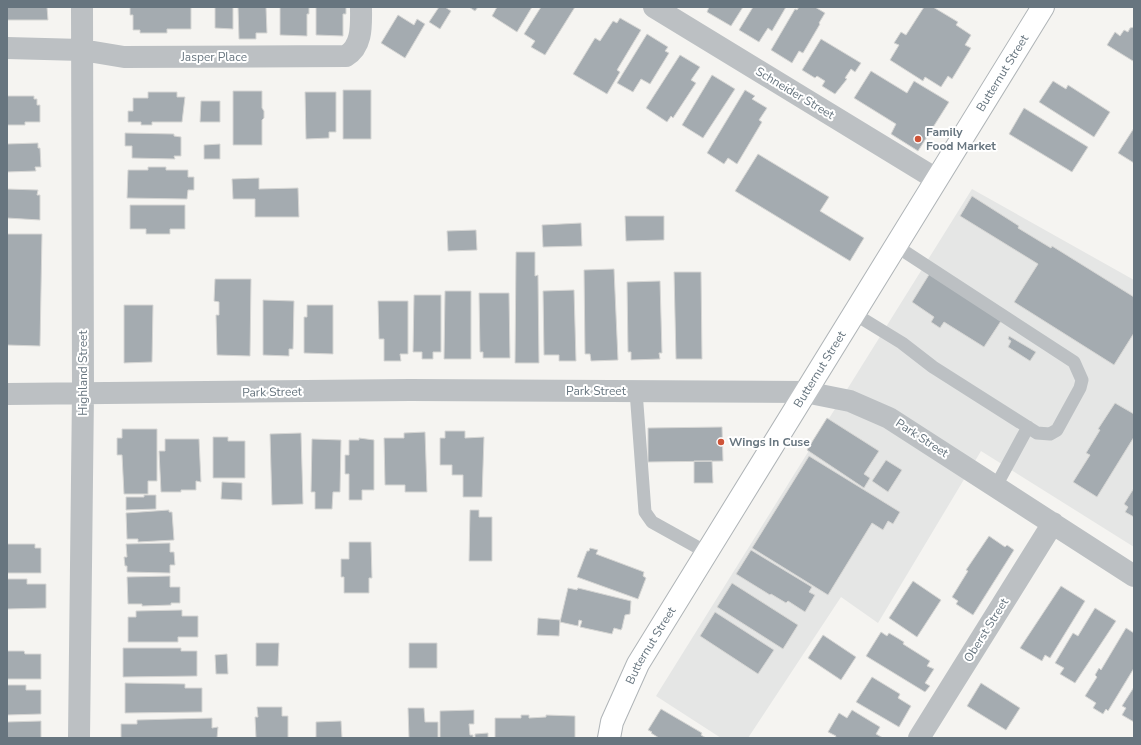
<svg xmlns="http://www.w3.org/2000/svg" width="1141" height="745" viewBox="0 0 1141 745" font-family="'Nunito Sans',sans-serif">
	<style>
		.built { fill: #e5e6e5 }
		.building { fill: #a4abb0; stroke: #d6d6d4 }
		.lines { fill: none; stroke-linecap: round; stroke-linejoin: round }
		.secondary-casing { stroke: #afb4b7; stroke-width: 24 }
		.lane { stroke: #bcc0c3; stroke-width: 13 }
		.street { stroke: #bcc0c3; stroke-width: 22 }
		.secondary { stroke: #fff; stroke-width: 22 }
		.poi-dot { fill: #ce5438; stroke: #fff; stroke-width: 1.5 }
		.labels { text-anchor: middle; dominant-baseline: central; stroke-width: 4; stroke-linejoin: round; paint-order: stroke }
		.street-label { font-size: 12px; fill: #67757f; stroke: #fff }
		.poi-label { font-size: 12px; font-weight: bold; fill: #67757f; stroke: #fff; text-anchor: start }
	</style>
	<rect width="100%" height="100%" fill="#f5f4f1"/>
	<!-- built -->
	<path class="built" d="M972,189L1134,280V547L981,451L878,623L841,597L748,738H721L656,696Z"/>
	<!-- building -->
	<path class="building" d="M7,7H47L48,20H7Z
		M130,7H191V29H167V33H140V30H133V15H130Z
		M215,7H233V29L215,28Z
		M238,7H266L267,33H256V39H239Z
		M280,7H309V14H307V36L280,35Z
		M316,7H346V14H343V36L316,35Z
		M439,7H445L451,11L440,29L429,22Z
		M469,7H478L475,11Z
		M497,7H532L517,32L492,16Z
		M541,7H575L545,55L531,47L535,41L524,34Z
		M709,7H743L731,26L707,12Z
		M753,7H786L772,31L768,28L759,42L739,30Z
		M799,7H815L825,13L819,23L820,24L803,53L799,51L792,63L771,50L795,9L797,10Z
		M924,7H933L958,22L956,25L971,35L965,45L971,48L952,79L948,76L941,87L925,77L923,81L890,60L899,45L894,43L901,32L906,35Z
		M398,15L414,25L417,19L425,24L405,58L381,43Z
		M620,18L641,30L617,70L620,72L607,94L573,74L595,38L600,41L613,21L617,23Z
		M1134,27V59L1133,61L1107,45L1115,32L1120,36L1124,30L1128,32L1130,28Z
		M647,34L668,47L665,51L669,53L650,84L641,79L633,92L617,83Z
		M821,39L861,63L855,72L851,69L845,78L847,79L835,94L822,86L825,81L817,76L815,78L802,70Z
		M680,55L700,67L691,80L696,83L673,118L671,116L667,122L646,108Z
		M871,71L907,93L914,81L949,102L918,151L891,134L896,124L854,98Z
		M712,75L735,89L703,138L682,125Z
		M1053,81L1066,89L1068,85L1110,112L1094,137L1039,102Z
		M343,90H371V139H343Z
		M745,90L755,96L752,99L767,108L759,120L762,122L737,164L728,158L724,164L707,153Z
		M233,91H262V108L264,111V118L262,120V145H233Z
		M148,92H177V97H185L182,122H152V125H141V122H128V111H133V98H148Z
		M305,92H336V132H329V138L306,139Z
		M7,96H34V99H37V105H40V122H25V125H7Z
		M201,101H220V122H200Z
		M1024,108L1088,147L1072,172L1009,134Z
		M1134,128V163L1118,153Z
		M125,133L174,134V136L181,137V156H174L175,159L132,158V146H125Z
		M38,143V148H40L41,167H35L36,171L7,172V144Z
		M220,144V159H204V145Z
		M758,154L829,197L820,211L864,238L850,261L735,191Z
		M148,167H166V170H188V177H194V190H188L187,199L127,198L128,170H148Z
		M259,178V189L298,188L299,217H255V199H233L232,179Z
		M7,189L38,190L37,195H40V220L7,218Z
		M972,196L1019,226L1018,228L1051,248L1052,246L1134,297V333L1114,365L1014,302L1038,264L960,216Z
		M130,205H185V229H170V234H146V229H130Z
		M625,216H664V240L626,241Z
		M581,223L582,246L543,247L542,225Z
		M476,230L477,250L448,251L447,231Z
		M7,234H42L40,346L7,345Z
		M516,252H535V276L538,275L539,363H515Z
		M614,269L618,360L591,361L590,354H585L584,270Z
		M674,272H701L702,359H676Z
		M930,273L1001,321L984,347L944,322L940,328L931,322L934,317L912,302Z
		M215,279H251L250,356L217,355L216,315H219V302L214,301Z
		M660,281L662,353H659L660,359L631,360V352H628L627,282Z
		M574,290L576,361H559V355H544L543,291Z
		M445,291H471V359H444Z
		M479,293H509L510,358H483V352H480Z
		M414,295H441V352H433V359H422V352H413Z
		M263,300L294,301L293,349H289V356L263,355Z
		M378,301H408V354H400L401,361H384V339H379Z
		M124,305H153L152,362L124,363Z
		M307,305H333V354L304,353V317H307Z
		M1009,336L1036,352L1030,361L1008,347L1011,341L1008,339Z
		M1115,403L1134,414V437L1097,497L1073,482L1090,455L1086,453L1100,430L1098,429Z
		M827,418L879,451L864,474L870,478L864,488L807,450Z
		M722,427L723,461L648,462V428Z
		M122,429H157V481H148V494H124L122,455H117V438H122Z
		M445,431H465V438L484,437L482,497H463V475H452V465H440V438H445Z
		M425,432L427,492H405V485H385L384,438H404V433Z
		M301,433L303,504L272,505L270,434Z
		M213,437H228V441H245V478H213Z
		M359,438L374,440V490H362V500H349V474H345V455H349V440H359Z
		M165,439H199L201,482L196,481V490H181V492H161L159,451H165Z
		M312,439L341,440L340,492H333L332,509H315V492H311Z
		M809,456L900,512L893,524L888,521L883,530L872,523L828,595L752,548Z
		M886,460L902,470L888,492L872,481Z
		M694,461H712L713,483H694Z
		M222,482L242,483V500L221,499Z
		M1134,488V517L1125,512L1128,507L1124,504Z
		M144,495H156V509L126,510V497H144Z
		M169,510V512H172L174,540L138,542V539H127L126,513Z
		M470,510H479V517H492V561H469Z
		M989,536L1005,547L1007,545L1014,550L973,615L956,604L958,601L952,597L968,571L966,570Z
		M349,542H371L372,578H369V593H344V577H341V559H349Z
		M170,543V552H174L175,565H170V573L127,572V566H125L124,557H127L126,544Z
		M7,544H35V548H41V573H7Z
		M590,548L598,550L596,554L644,572L643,576L646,578L638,599L577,577L587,551H589Z
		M751,550L812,587L809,592L815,595L805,612L788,601L786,603L771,594L770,595L736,574Z
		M170,576V587H180V603H171V605L142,606V604H128L127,577Z
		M7,579H27V584H46V608L7,609Z
		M913,581L941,600L917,637L889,618Z
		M732,583L798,625L783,649L717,607Z
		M1061,586L1085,601L1050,658L1045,655L1042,661L1020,648Z
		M568,588L577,590L578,588L631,601L630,614L625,615L622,628L621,630L614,628L612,634L580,627L582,621L579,620L578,626L560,622Z
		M1095,608L1116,621L1075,683L1060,674L1064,668L1055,663L1073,633L1078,636Z
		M182,610V616H198V637H178V642H128V617H136V611Z
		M715,612L774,650L758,674L700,636Z
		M538,618L560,620L559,636L537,635Z
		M1126,628L1134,633V668L1108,711L1106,709L1103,714L1093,708L1096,703L1085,696L1097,677L1095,675L1099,668L1101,670Z
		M881,632L887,636L889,633L904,642L903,644L930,661L927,666L934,669L925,683L930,686L925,692L866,656Z
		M823,635L856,657L841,680L808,658Z
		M256,643H279L278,666H256Z
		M409,643H437V668H409Z
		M123,648H181V651H197V676L123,677Z
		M7,651H24L25,654H41V679H7Z
		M227,654L228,674H216L215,655Z
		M872,677L900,694L898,698L911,706L899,727L856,702Z
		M125,683L185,684V688H202V712L125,713Z
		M981,683L1020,708L1006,730L967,706Z
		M7,685H26V690H41V714L7,715Z
		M1134,687V722L1122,715L1126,708L1122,706Z
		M257,707H282V716H288V738H256L255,717H258Z
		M408,708H424L425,722H438V738H409Z
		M661,709L702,733L701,735L706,738H659L651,733L652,732L648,730Z
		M474,710V724H469L470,735H473V738H440V711Z
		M852,710L880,727L876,734L883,738H835L836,736L828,732L839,713L847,718Z
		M521,715H529V718L546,717V715L575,716V738H495V718H521Z
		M212,718V728L218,727L217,738H121V724H137V720Z
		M41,721V738H7V722Z
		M341,721L342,738H313L316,737V722Z
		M488,733V738H475V734Z"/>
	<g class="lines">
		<!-- secondary casing -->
		<g class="secondary-casing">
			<g id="secondary">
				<path id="s1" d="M609,738L612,722L638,664L1043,7"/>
			</g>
		</g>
		<!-- lane -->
		<path class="lane" d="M853,313L902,343L933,367L1037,433L1050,434L1057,430L1080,388L1082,380L1074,362L896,246
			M636,391L645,512L652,522L706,552
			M996,486L1028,427"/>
		<!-- street -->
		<path class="street" d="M654,7L936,179
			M7,48L82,50L124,57L346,56C363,46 361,24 361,7
			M7,394L410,390L805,392L850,401L889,418L1134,576
			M79,738L83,393L82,7
			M919,738L1053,523"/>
		<!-- secondary -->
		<use href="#secondary" class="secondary"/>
	</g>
	<!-- markers -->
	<g class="poi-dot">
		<circle cx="918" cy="139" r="4"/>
		<circle cx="721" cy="442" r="4"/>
	</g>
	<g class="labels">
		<!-- street labels -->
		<g class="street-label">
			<text x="214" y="57">Jasper Place</text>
			<text stroke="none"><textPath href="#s1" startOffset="774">Butternut Street</textPath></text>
			<text transform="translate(795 93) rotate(31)">Schneider Street</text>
			<text stroke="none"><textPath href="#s1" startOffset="426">Butternut Street</textPath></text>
			<text transform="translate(83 373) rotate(-90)">Highland Street</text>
			<text x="596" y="391">Park Street</text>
			<text transform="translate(272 392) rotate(-1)">Park Street</text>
			<text transform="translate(922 438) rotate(33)">Park Street</text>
			<text transform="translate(986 630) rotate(-58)">Oberst Street</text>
			<text stroke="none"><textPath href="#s1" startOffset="102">Butternut Street</textPath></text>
		</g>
		<!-- poi labels -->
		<g class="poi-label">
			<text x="926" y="132">Family<tspan x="926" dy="14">Food Market</tspan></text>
			<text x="729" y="442">Wings In Cuse</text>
		</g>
	</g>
	<!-- border -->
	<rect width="1141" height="745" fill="none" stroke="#67757f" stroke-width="16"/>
</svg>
